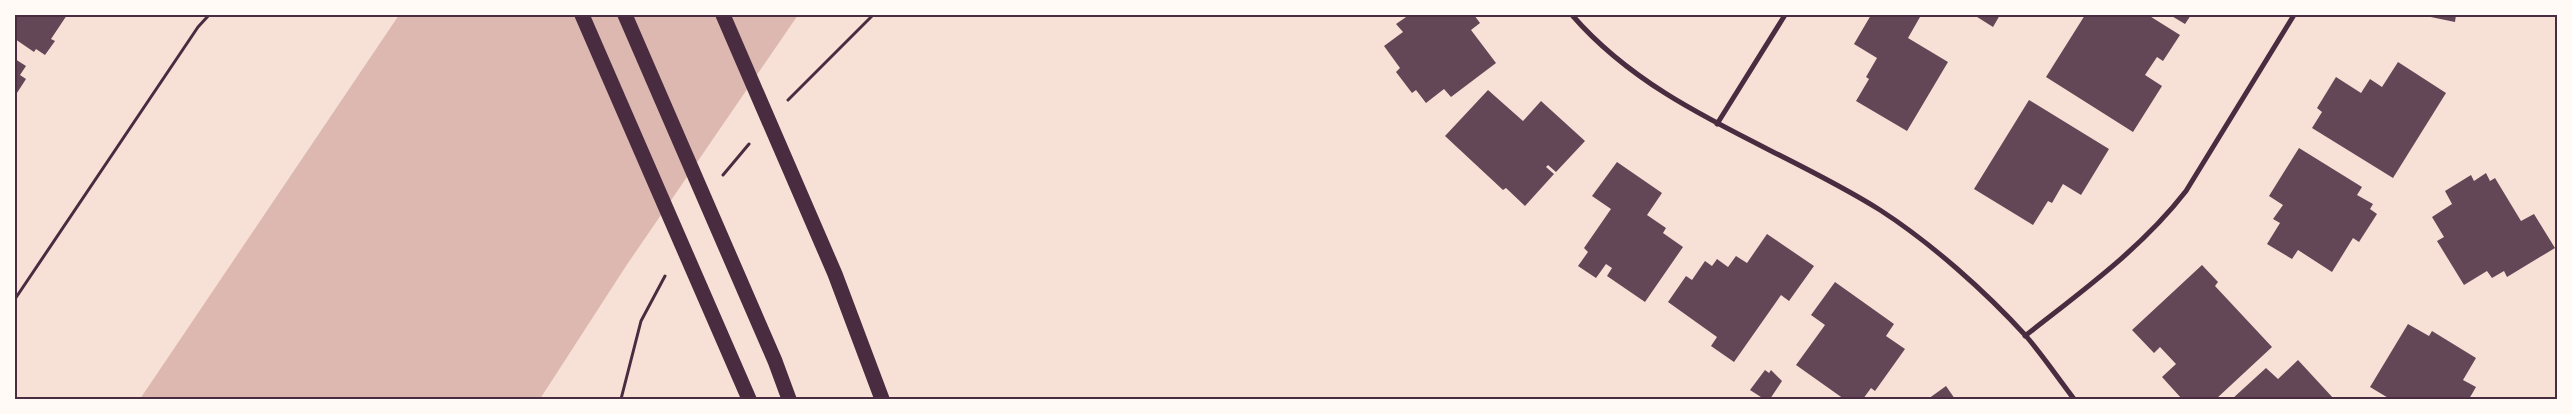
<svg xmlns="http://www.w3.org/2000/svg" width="2572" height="414" viewBox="0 0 2572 414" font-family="'Roboto Serif',serif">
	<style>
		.water { fill: #dcb8b0 }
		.building { fill: #644757 }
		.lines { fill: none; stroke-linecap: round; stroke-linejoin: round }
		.path { stroke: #4a2c40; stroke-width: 3 }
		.minor { stroke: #4a2c40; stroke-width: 5 }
		.motorway { stroke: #4a2c40; stroke-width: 15 }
		.neatline { fill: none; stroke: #4a2c40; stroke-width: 2 }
	</style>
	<rect width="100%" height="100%" fill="#f7e1d7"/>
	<!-- water -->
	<path class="water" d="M399,15H798L626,266L540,399H140Z"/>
	<!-- building -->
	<path class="building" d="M15,15H67L51,39L55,41L45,55L36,49L34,52L15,39Z
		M1409,15H1474L1480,23L1471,30L1496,63L1451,97L1444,89L1426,103L1416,90L1412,93L1396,72L1400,68L1384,46L1403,32L1396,24Z
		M1871,15H1917L1920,17L1908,38L1948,62L1907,131L1856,101L1869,79L1866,77L1877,58L1854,44Z
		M1974,15H2000L1993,27Z
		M2085,15H2148L2180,35L2163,61L2157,57L2145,75L2162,86L2133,132L2046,77Z
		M2170,15H2191L2185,24Z
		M2421,15H2456L2455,22Z
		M15,59L26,66L20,75L26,79L15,96Z
		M2398,62L2446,93L2393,178L2312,128L2322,112L2317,108L2336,77L2361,93L2370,79L2382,87Z
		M1488,90L1523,121L1541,101L1585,141L1556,172L1548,165L1546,167L1554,174L1525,206L1506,188L1503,190L1445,136Z
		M2029,100L2109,149L2081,195L2063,184L2052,203L2048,201L2033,225L1974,189Z
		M2299,148L2362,187L2357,195L2373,204L2370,209L2377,214L2359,242L2353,238L2332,272L2298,250L2292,259L2267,244L2280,223L2273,219L2283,205L2269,196Z
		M1617,162L1662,193L1647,215L1666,228L1663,233L1683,247L1645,302L1607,276L1612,268L1606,264L1596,278L1578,266L1588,252L1584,248L1611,209L1592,196Z
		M2486,173L2490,181L2495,178L2521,221L2534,214L2555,248L2507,277L2504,271L2492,278L2487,271L2464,285L2437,241L2444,237L2432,217L2452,204L2445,191L2471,175L2474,181Z
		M1767,234L1814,266L1789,301L1781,295L1734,362L1711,346L1717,337L1668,302L1686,276L1692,280L1705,261L1712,266L1717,259L1728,267L1736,256L1747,263Z
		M2202,265L2218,282L2215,286L2272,347L2216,399H2182L2162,377L2176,364L2160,347L2154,353L2132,330Z
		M1835,282L1894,324L1886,336L1905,349L1875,391L1871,388L1863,399H1844L1796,365L1825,325L1811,315Z
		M2408,324L2429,336L2432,331L2476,358L2463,380L2476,387L2469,399H2390L2370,387Z
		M2298,360L2334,399H2232L2266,368L2278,379Z
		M1765,370L1769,373L1771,370L1782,381L1770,399H1764L1750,390Z
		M1946,386L1955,399H1928Z"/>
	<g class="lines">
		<!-- path -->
		<path class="path" d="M788,100L873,15
			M723,175L749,144
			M15,299L198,27L209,15
			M621,399L641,321L665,276"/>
		<!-- minor -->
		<path class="minor" d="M1572,15C1654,110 1777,145 1880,210C1931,243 1985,291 2026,336C2043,356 2058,378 2074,399
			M1717,124L1785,15
			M2025,336C2082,291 2141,249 2186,191L2294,15"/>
		<!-- motorway -->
		<path class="motorway" d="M582,15L749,399
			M625,15L775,361L789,399
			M723,15L835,274L882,399"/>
	</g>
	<!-- border -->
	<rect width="2572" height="414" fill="none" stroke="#fffaf5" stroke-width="32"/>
	<rect x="16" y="16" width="2540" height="382" class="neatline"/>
</svg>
